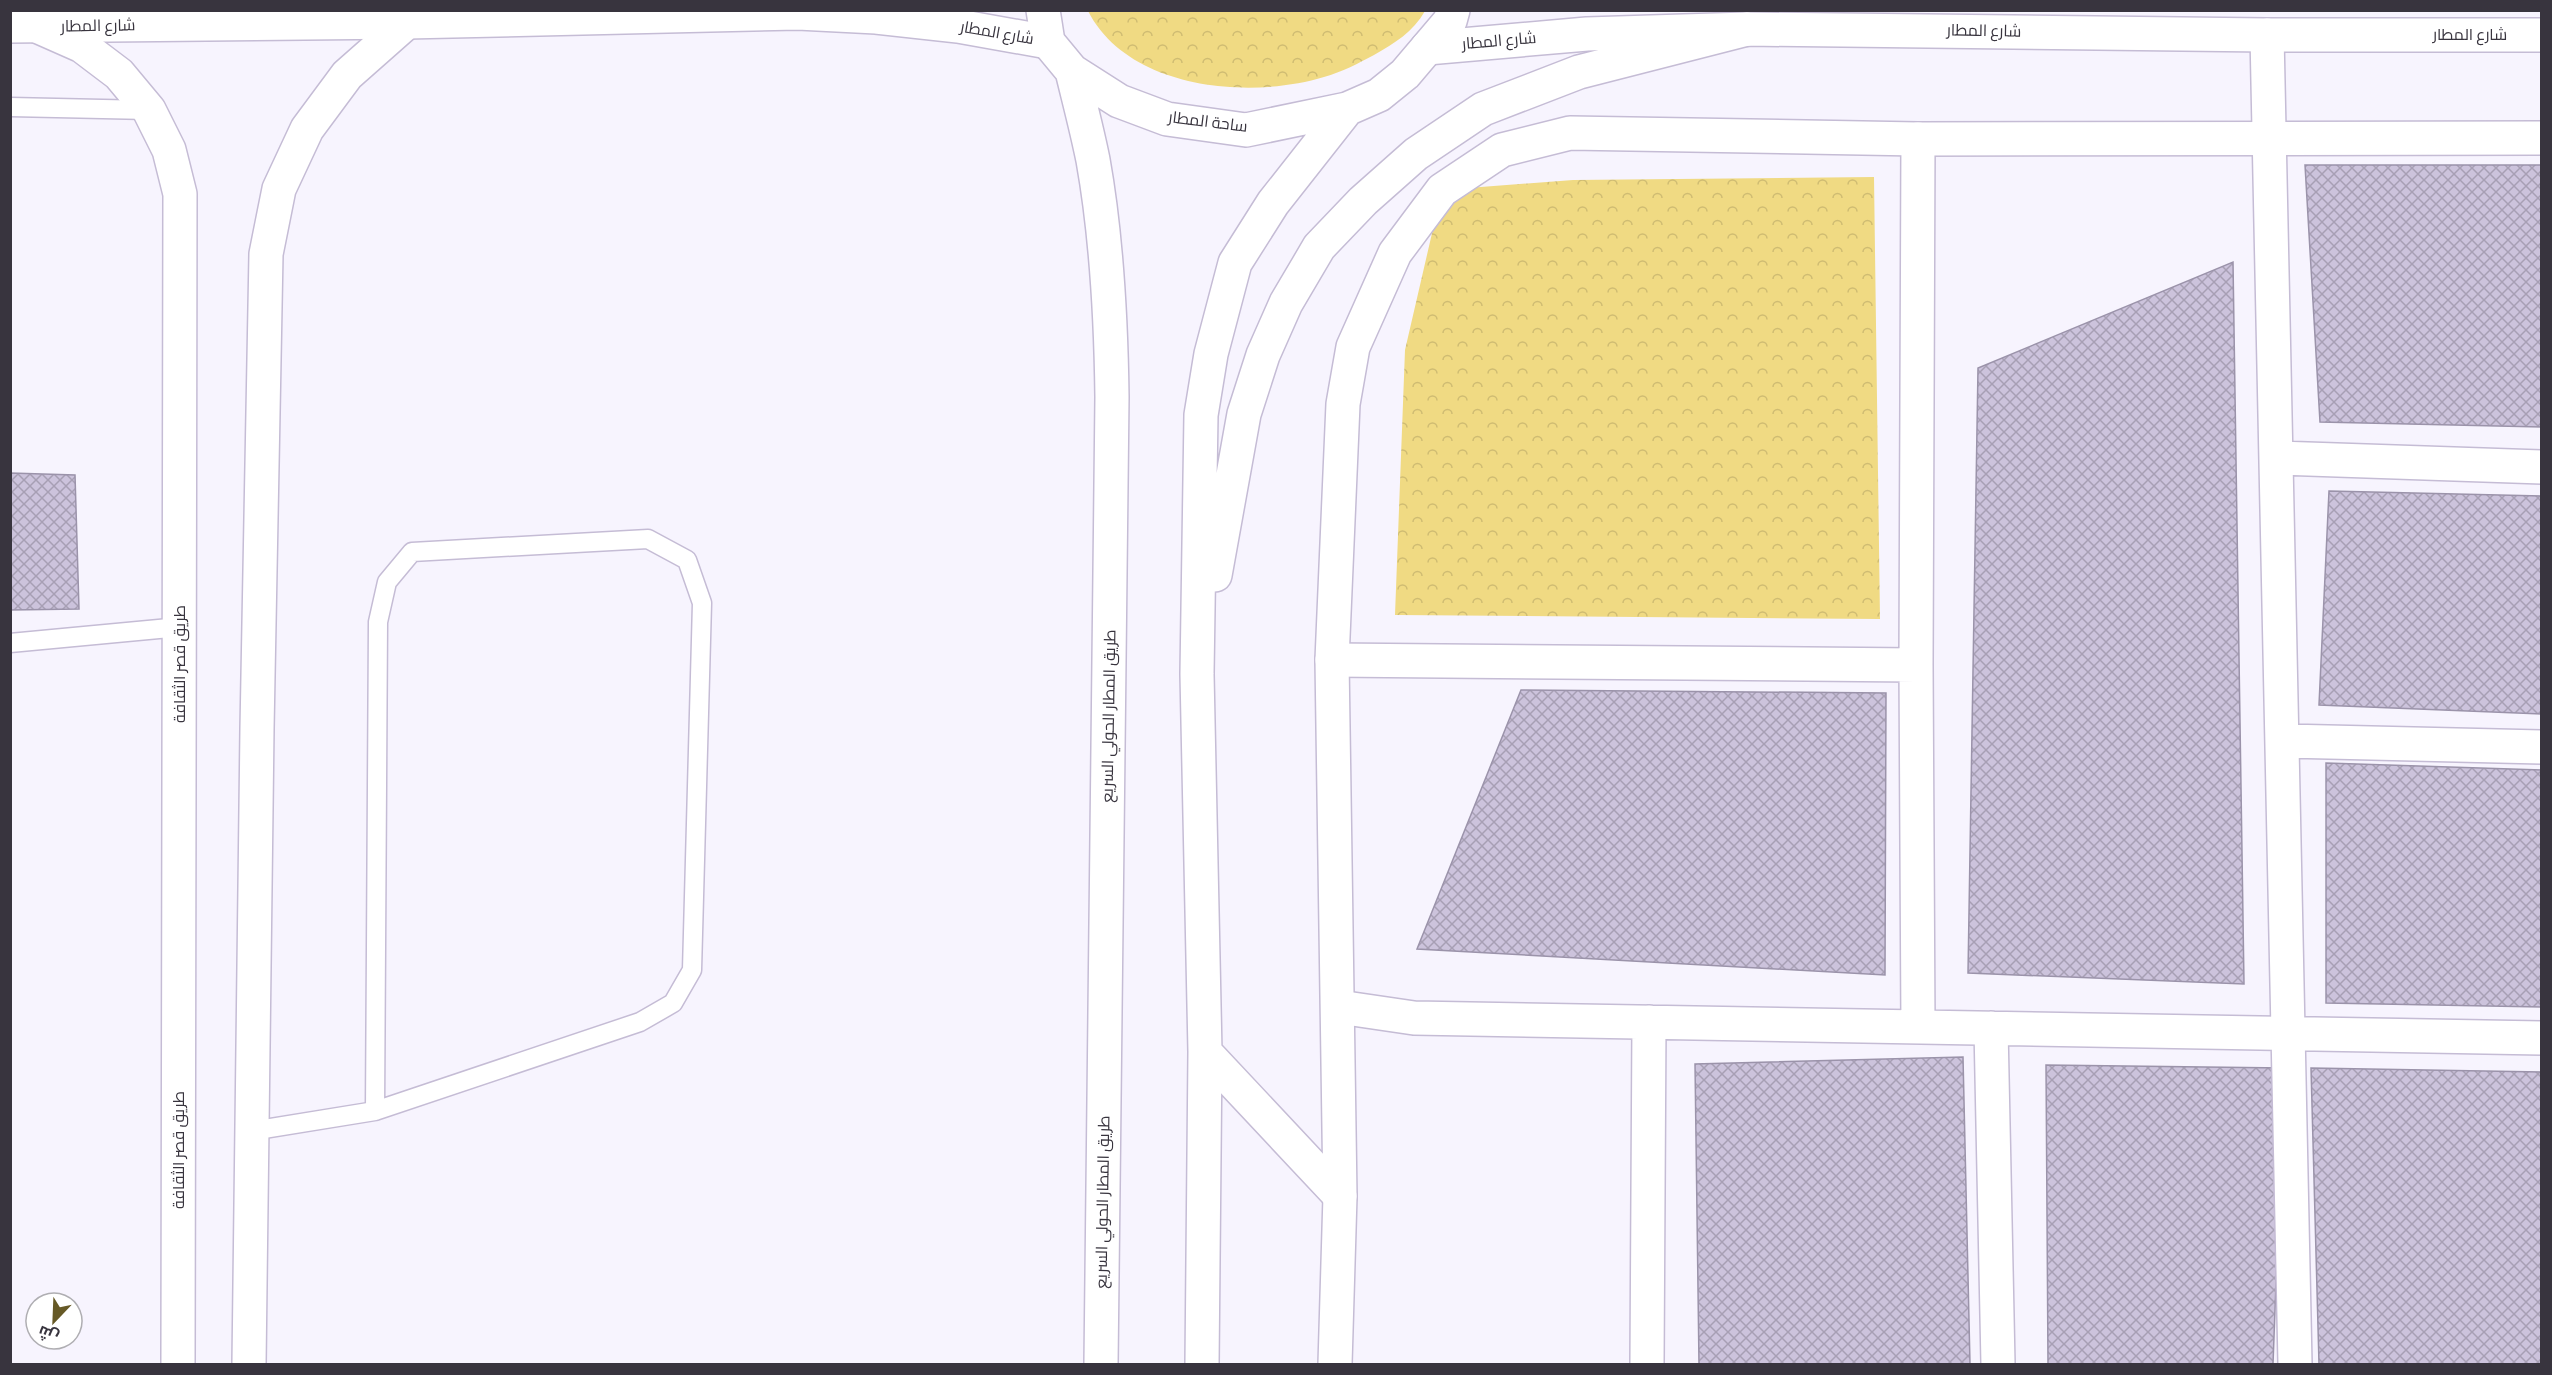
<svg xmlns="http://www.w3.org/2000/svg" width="2552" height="1375" viewBox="0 0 2552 1375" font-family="'Source Sans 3',Cairo,sans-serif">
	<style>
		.park { fill: url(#park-crowns) }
		.building { fill: url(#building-cross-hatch); stroke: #9b93aa; stroke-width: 1.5 }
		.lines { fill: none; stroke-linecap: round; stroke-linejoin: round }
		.lane-casing { stroke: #c5bcd5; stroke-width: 21 }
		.street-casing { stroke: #c5bcd5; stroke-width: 36 }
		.secondary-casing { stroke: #c5bcd5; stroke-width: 36 }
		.primary-casing { stroke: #c5bcd5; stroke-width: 36 }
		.highway-casing { stroke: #c5bcd5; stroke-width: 36 }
		.lane { stroke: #fff; stroke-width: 18 }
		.street { stroke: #fff; stroke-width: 33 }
		.secondary { stroke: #fff; stroke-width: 33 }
		.primary { stroke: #fff; stroke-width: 33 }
		.highway { stroke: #fff; stroke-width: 33 }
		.labels { text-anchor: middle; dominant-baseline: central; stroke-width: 4.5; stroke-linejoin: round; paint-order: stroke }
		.street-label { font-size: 16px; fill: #38343e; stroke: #fff }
	</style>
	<defs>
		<pattern id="park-crowns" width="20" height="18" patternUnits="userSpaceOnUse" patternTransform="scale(1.5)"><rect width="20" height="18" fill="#f0da83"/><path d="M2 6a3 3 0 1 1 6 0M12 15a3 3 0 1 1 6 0" fill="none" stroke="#cfbc72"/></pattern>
		<pattern id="building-cross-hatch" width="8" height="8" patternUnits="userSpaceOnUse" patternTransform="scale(1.5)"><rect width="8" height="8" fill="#ccc3dc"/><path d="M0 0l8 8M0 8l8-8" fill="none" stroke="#a79fb4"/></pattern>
	</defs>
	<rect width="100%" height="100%" fill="#f7f4fe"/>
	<!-- park -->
	<path class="park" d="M1088,11H1425C1413,32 1395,43 1374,55C1359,63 1342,72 1324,77C1248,100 1128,89 1088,11Z
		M1874,177L1880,619L1395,615L1405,350L1442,190L1573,180Z"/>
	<!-- building -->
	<path class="building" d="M2305,165H2542V427L2320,422Z
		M2233,262L2244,984L1968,973L1978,368Z
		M10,473L75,475L79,609L10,610Z
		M2329,491L2542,496V714L2319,705Z
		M1521,690L1886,693L1885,975L1417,949Z
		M2326,763L2542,770V1007L2326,1003Z
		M1963,1057L1970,1364H1699L1695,1064Z
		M2046,1065L2284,1068L2273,1364H2048Z
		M2311,1068L2542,1072V1364H2319Z"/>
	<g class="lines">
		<!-- lane casing -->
		<g class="lane-casing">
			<path id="lane" d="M10,107L149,110
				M10,643L180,627
				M252,1131L375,1111L640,1022L673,1003L692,970L702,603L687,560L648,539L412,552L387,582L378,622L375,1111"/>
		</g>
		<!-- street casing -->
		<g class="street-casing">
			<path id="street" d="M2267,35L2295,1364
				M2276,458L2542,467
				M1332,660L1916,665
				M2282,741L2542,747
				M1339,1007L1414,1018L2542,1038
				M1918,1026L1916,665L1918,139
				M1991,1028L1998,1364
				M1647,1364L1649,1022"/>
		</g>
		<!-- secondary casing -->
		<g class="secondary-casing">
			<path id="secondary" d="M39,27L82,46L119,74L149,110L169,150L180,194L178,1364
				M249,1364L257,729L266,254L279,189L307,129L347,75L407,22
				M1335,1364L1340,1196L1332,660L1343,404L1353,347L1395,253L1442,190L1502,150L1570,133L1918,139L2542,138"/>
		</g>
		<!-- primary casing -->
		<g class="primary-casing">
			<path id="primary" d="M10,26L407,22L798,13L876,17L958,26L1048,42
				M1427,48L1587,34L1747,29L2267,35H2542"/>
		</g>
		<!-- highway casing -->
		<g class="highway-casing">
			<path id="highway" d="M1043,10L1048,42L1072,71L1119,101L1167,119L1246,130L1347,109L1379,95L1405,74L1450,21L1453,10
				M1072,71C1079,100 1087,130 1093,160C1107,238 1111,318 1112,397L1101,1364
				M1215,575L1244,414L1263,355L1286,303L1319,247L1363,201L1416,154L1483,109L1579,72L1747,29
				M1205,1052L1340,1196
				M1202,1364L1205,1052L1197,674L1201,415L1211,354L1235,263L1273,203L1347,109"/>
		</g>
		<!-- lane -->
		<use href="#lane" class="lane"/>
		<!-- street -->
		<use href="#street" class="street"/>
		<!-- secondary -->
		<use href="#secondary" class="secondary"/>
		<!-- primary -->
		<use href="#primary" class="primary"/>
		<!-- highway -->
		<use href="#highway" class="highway"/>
	</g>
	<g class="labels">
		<!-- street labels -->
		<g class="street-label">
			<text transform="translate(98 26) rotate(-1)">شارع المطار</text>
			<text transform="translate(1984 31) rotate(1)">شارع المطار</text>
			<text transform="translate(997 33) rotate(10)">شارع المطار</text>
			<text x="2470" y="35">شارع المطار</text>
			<text transform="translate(1499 41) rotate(-5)">شارع المطار</text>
			<text transform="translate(1208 122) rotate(7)">ساحة المطار</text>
			<text transform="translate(180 664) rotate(-90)">طريق قصر الثقافة</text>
			<text transform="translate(1109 716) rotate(-89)">طريق المطار الحولي السريع</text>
			<text transform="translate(179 1150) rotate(-90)">طريق قصر الثقافة</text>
			<text transform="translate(1103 1202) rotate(-89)">طريق المطار الحولي السريع</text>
		</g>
	</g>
	<!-- border -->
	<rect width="2552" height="1375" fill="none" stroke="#38343e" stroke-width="24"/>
	<!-- north arrow -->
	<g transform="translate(54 1321) rotate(203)"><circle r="28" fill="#ffffff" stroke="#afaeb2" stroke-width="1.5"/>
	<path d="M0-4.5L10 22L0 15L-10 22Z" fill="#665926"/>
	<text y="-9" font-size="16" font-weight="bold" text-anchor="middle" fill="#38343e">ش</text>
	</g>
</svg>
